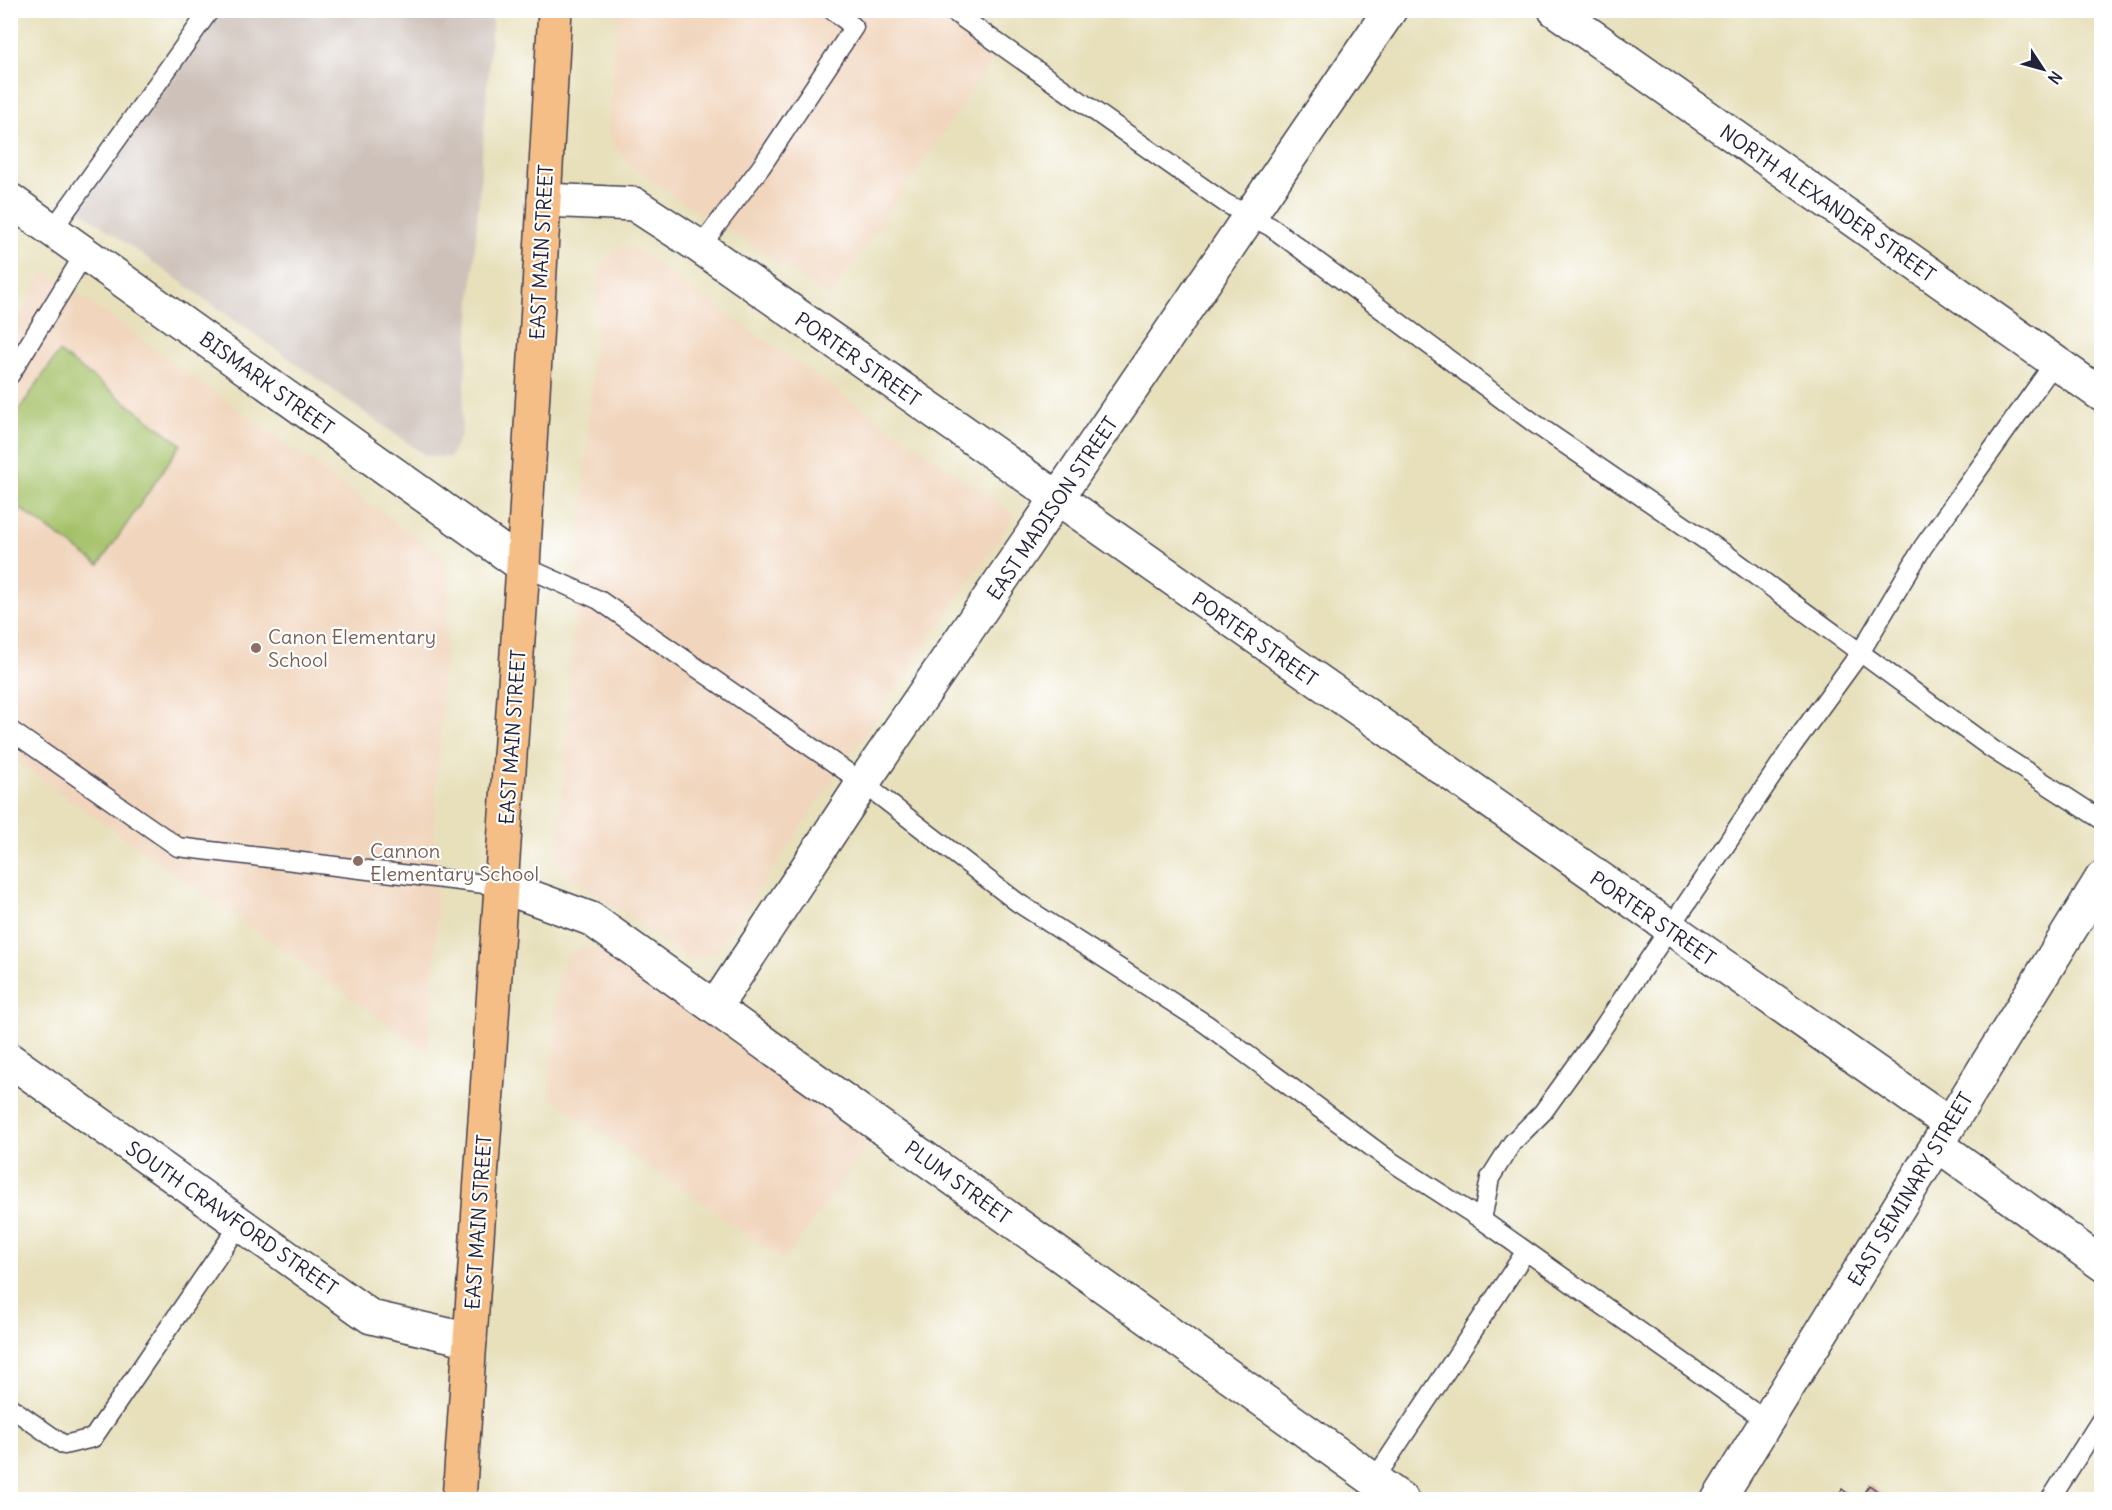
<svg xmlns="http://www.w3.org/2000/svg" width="2112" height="1510" viewBox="0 0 2112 1510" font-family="Delius,sans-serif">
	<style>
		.built { fill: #f1d5bd }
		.industrial { fill: #cec1ba }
		.green { fill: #a4c168; stroke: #637252; stroke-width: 1.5 }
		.building { fill: #da9490 }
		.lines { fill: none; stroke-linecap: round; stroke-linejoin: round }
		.lane-casing { stroke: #403e4e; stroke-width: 21 }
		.street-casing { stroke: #403e4e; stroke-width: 36 }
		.primary-casing { stroke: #403e4e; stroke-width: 36 }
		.lane { stroke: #fff; stroke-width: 18 }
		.street { stroke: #fff; stroke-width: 33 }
		.primary { stroke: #f6be87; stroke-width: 33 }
		.education-dot { fill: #8d6e63; stroke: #fff; stroke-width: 2 }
		.labels { text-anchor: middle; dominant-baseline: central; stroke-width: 4.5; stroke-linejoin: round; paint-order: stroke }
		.street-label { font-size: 20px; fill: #22223b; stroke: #fff }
		.education-label { font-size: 20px; fill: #785e54; stroke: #fff; text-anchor: start }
	</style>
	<rect width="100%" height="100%" fill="#fff"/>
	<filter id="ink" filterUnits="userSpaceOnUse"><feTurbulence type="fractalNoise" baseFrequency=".0167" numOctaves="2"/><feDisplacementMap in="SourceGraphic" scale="12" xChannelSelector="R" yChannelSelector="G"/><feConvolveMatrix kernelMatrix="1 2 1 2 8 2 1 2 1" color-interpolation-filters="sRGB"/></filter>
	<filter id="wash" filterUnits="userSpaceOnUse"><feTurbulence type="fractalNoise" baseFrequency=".008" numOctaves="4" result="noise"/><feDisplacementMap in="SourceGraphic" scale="24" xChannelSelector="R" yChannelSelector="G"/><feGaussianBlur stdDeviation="1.35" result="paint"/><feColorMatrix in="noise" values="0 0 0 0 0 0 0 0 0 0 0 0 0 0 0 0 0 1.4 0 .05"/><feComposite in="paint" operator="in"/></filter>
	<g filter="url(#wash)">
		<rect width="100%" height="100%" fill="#e7e0bb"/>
		<!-- built -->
		<path class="built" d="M617,11H951L1002,46L830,298L766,254L678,199L629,164L613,144L609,125Z
			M630,246L1015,515L715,953L691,960L570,876L557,860L600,269L614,250Z
			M45,270L443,557L449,586L434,827L437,924L428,1052L11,758V329Z
			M585,947L602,951L852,1129L869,1145L784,1260L550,1097L559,971L569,953Z"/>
		<!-- industrial -->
		<path class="industrial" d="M210,11H493L461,435L450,457L426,456L71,204Z"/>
		<!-- green -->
		<path class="green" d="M59,352L181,444L99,565L11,502V421Z"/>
		<g id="blocks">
			<!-- building -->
			<path class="building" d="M1869,1485L1890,1500H1859Z
				M1842,1489L1856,1500H1835Z"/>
		</g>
	</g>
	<g filter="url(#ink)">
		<use href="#blocks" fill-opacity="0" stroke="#403e4e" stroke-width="1.5"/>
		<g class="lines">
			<!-- lane casing -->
			<g class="lane-casing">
				<path id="lane" d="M951,10L1225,203L1271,227L1534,423L1730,557L1992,749L2102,820
					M53,229L210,10
					M700,247L761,167L854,27L832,10
					M10,375L85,253
					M523,566L599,600L863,783L1017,902L1206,1024L1389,1160L1482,1220L1768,1422
					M10,730L178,847L501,886
					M1482,1220L1490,1178L1512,1143L1543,1112L1594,1041L1793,745L1860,653L1923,547L2055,362
					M10,1407L64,1445L93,1438L240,1224
					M1374,1480L1526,1251
					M2050,1500L2102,1418"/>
			</g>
			<!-- street casing -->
			<g class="street-casing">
				<path id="street" d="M1555,10L2102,395
					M10,200L523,566
					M544,200L634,204L700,247L1950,1124
					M501,886L591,919L1402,1500
					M715,1007L863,783L1390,10
					M10,1060L371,1317L470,1340
					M1938,1145L2102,1264
					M1718,1500L2102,878"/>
			</g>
			<!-- primary casing -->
			<g class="primary-casing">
				<path id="primary" d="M459,1500L523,566L555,10"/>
			</g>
			<!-- lane -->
			<use href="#lane" class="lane"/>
			<!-- street -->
			<use href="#street" class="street"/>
			<!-- primary -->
			<use href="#primary" class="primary"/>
		</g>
	</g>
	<!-- markers -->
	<g class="education-dot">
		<circle cx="256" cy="648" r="6"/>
		<circle cx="358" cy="861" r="6"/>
	</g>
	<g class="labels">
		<!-- street labels -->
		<g class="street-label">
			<text transform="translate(1828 203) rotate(35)">NORTH ALEXANDER STREET</text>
			<text transform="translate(541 252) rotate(-87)">EAST MAIN STREET</text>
			<text transform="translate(858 359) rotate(35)">PORTER STREET</text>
			<text transform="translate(267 383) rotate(36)">BISMARK STREET</text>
			<text transform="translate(1052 508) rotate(-56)">EAST MADISON STREET</text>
			<text transform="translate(1255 639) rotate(35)">PORTER STREET</text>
			<text transform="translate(512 737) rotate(-86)">EAST MAIN STREET</text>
			<text transform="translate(1653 918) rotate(35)">PORTER STREET</text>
			<text transform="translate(958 1182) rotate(36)">PLUM STREET</text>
			<text transform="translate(1910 1189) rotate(-59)">EAST SEMINARY STREET</text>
			<text transform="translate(232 1218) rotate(35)">SOUTH CRAWFORD STREET</text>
			<text transform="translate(478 1222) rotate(-86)">EAST MAIN STREET</text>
		</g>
		<!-- education labels -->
		<g class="education-label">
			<text x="268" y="636">Canon Elementary<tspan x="268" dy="23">School</tspan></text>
			<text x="370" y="850">Cannon<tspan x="370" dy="23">Elementary School</tspan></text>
		</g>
	</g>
	<!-- margin -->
	<rect width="2112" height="1510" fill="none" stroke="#fff" stroke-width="36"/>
	<!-- north arrow -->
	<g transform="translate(2043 69) rotate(126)" stroke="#ffffff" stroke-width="4.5" paint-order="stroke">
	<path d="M0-4.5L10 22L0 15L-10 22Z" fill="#22223b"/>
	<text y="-9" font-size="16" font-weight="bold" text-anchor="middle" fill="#22223b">N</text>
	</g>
</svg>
